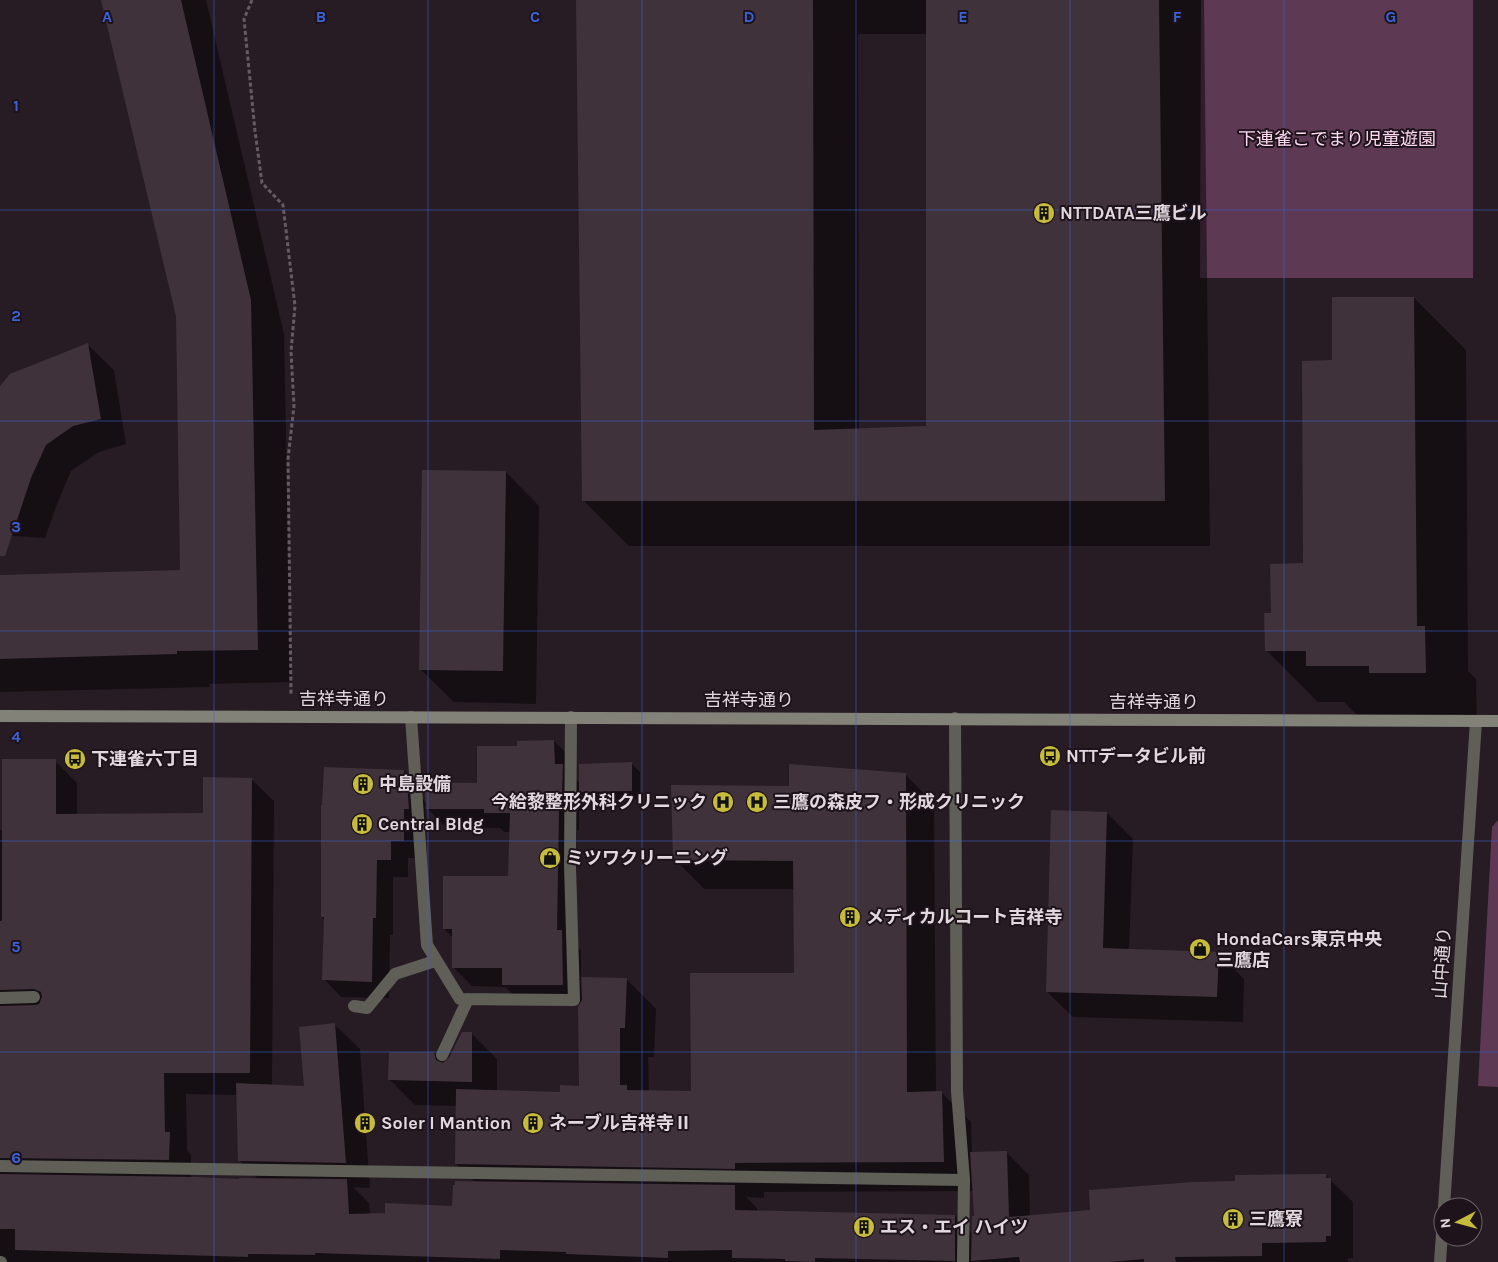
<svg xmlns="http://www.w3.org/2000/svg" width="1498" height="1262" viewBox="0 0 1498 1262" font-family="Karla,'Noto Sans JP',sans-serif">
	<style>
		.green { fill: #5d3954 }
		.shadow { fill: #0007; fill-rule: evenodd }
		.building { fill: #3f323b }
		.lines { fill: none; stroke-linecap: round; stroke-linejoin: round }
		.path { stroke: #665b63; stroke-width: 3; stroke-dasharray: 4 2.5; stroke-linecap: butt }
		.service { stroke: #5f5f58; stroke-width: 12 }
		.minor { stroke: #5f5f58; stroke-width: 12 }
		.tertiary { stroke: #5f5f58; stroke-width: 12 }
		.secondary { stroke: #838278; stroke-width: 12 }
		.grid { fill: none; stroke: #3a63d9; stroke-width: 1; stroke-opacity: 0.55 }
		.labels { text-anchor: middle; dominant-baseline: central; stroke-width: 4; stroke-linejoin: round; paint-order: stroke }
		.park-label { font-size: 18px; fill: #fdd8f2; stroke: #1e131b }
		.poi-label { font-size: 18px; font-weight: bold; fill: #e1d8de; stroke: #1e131b; text-anchor: start }
		.street-label { font-size: 18px; fill: #e1d8de; stroke: #1e131b }
		.grid-label { font-size: 16px; text-anchor: middle; font-weight: bold; fill: #3a63d9; stroke: #1e131b; stroke-width: 4; stroke-linejoin: round; paint-order: stroke }
	</style>
	<rect width="100%" height="100%" fill="#281c24"/>
	<!-- green -->
	<path class="green" d="M1201,0H1473V278H1200Z
		M1498,820V1087L1478,1086L1492,827Z"/>
	<!-- shadow -->
	<path class="shadow" d="M103,0H206L284,334L291,682L209,684L210,687L0,692V576L182,571L177,316Z
		M577,0H1204L1210,546H629L583,500ZM858,34H928V427L859,430Z
		M1414,298L1466,350L1468,671L1476,679L1477,724L1359,717L1344,702H1318L1266,650L1272,614L1305,565L1333,361Z
		M88,345L114,370L126,444L99,452L71,471L57,504L45,538L0,535V388Z
		M506,472L539,506L536,704L454,702L420,669Z
		M554,741L573,760V776L580,783L631,763L640,772V799L588,800L581,793V811H579V830H577L575,944L581,950V978L626,979L656,1009L654,1057H648L649,1092L692,1093L795,974L794,889H704L674,859L790,787L905,774L934,804L936,1093H942L971,1122L972,1153H1007L1029,1175L1030,1216L1092,1211L1237,1183L1325,1175L1353,1202V1258H1348V1262H0V830H3L55,761L77,783V815L204,814L251,779L274,801L272,1086L306,1087L334,1024L360,1049L370,1188L353,1187L369,1203L370,1215L454,1207L475,1182L456,1164L457,1106L415,1105L389,1079L434,1053L444,1064L471,1033L497,1059V1091L561,1093L580,1087L582,1003H522L505,987L472,986L453,967V938L444,929L509,877L511,832H504L500,828L446,827L425,806L426,826H421V858H408V877H393V935H390L389,998L341,997L324,979L325,920L322,917L404,771L421,789V797L426,803L478,784L519,747ZM186,1094L238,1095L240,1161L258,1179L240,1181L191,1178V1155L187,1150ZM974,1191L975,1217L973,1234L955,1216L757,1212V1208L746,1197L764,1198V1192Z
		M1107,813L1133,839L1129,950L1218,953L1244,979L1243,1022L1073,1017L1047,992Z"/>
	<!-- building -->
	<path class="building" d="M101,0H181L251,300L258,650L177,651V654L0,659V575L180,570L176,316Z
		M576,0H813L814,430L926,426V0H1159L1165,501H582Z
		M1332,297H1414L1417,626H1425L1426,673H1369V666H1306V651H1265L1264,613H1271L1270,564L1303,563L1302,361L1332,360Z
		M88,343L101,419L73,426L46,445L31,478L5,556H0V386L10,374Z
		M422,470L506,471L503,671L419,670Z
		M554,740L555,764H563L562,793H560V811H559L557,930H562L563,985H502V968H452V929H443V876H508L510,813H484V809H426L424,782L477,783V746H517V741Z
		M2,759H56V814L203,813V777L252,778L250,1073H164L165,1132H170L169,1160L0,1158V1006L35,1005L39,1004L42,997L41,992L34,989L0,990V921H2Z
		M632,762V791L579,792V764Z
		M789,764L906,773L907,1092L942,1091L944,1162L735,1163V1169L455,1164L456,1089L560,1092V1085L579,1086L578,1007L582,1000L581,977L627,978L625,1028H620V1085H627V1090L691,1091L690,973H794L793,861L673,860L671,785L789,786Z
		M324,767L404,770V782H407L409,809H404V841H391V860H377L376,918H373L372,982L322,980L324,917H321V805H322Z
		M1051,810L1107,812L1103,948L1219,952L1217,997L1046,992Z
		M335,1023L346,1163L238,1161L236,1083L304,1086L299,1027Z
		M462,1032H472V1082L388,1080L389,1052H434L436,1060L443,1063L449,1058Z
		M1007,1151L1009,1217L1090,1210L1089,1190L1193,1182L1235,1181V1175L1326,1174V1178H1331V1236H1326V1242L1262,1243V1256L1175,1257L1176,1262H1144V1259L1110,1262H1020L1019,1257L971,1261L972,1216H974L970,1152Z
		M0,1174L196,1177L239,1179V1178L347,1179L349,1214L385,1213V1203L452,1206L453,1185H455V1181L735,1185V1210L955,1215V1261L815,1258V1262L785,1261V1259L732,1258V1250L668,1251V1258L566,1254V1252L500,1250V1259L315,1253V1255L248,1254V1257L15,1250V1229H0Z"/>
	<g class="lines">
		<!-- path -->
		<path class="path" d="M252,0L244,19L255,131L262,183L283,205L295,306L291,352L294,406L288,459L291,694"/>
		<!-- service -->
		<path class="service" d="M411,717L427,945L460,999L574,1000L570,866L571,717
			M0,998L34,997
			M354,1006L367,1008L395,974L435,961
			M442,1055L468,999
			M0,1166L964,1180"/>
		<!-- minor -->
		<path class="minor" d="M955,718L957,1091L964,1180L963,1262
			M0,1262H1"/>
		<!-- tertiary -->
		<path class="tertiary" d="M1444,1207L1476,721
			M1440,1262L1443,1220"/>
		<!-- secondary -->
		<path class="secondary" d="M0,716L1498,721"/>
	</g>
	<!-- grid -->
	<path class="grid" d="M214,0V1262M428,0V1262M642,0V1262M856,0V1262M1070,0V1262M1284,0V1262M0,210H1498M0,421H1498M0,631H1498M0,841H1498M0,1052H1498"/>
	<!-- icons -->
	<defs>
		<g id="building-disc" transform="scale(1.125)"><circle r="9.5" fill="#c7bb3c" stroke="#1e131b"/><path d="M-4-6H4V6H1V3H-1V6H-4ZM-2.5-4.3h1.7v1.8h-1.7ZM.8-4.3h1.7v1.8H.8ZM-2.5-1h1.7V.8h-1.7ZM.8-1h1.7V.8H.8Z" fill="#111"/></g>
		<g id="bus-disc" transform="scale(1.125)"><circle r="9.5" fill="#c7bb3c" stroke="#1e131b"/><path d="M-5-6H5V4H4V6H2V4H-2V6H-4V4H-5ZM-3.5-4V0h7V-4ZM-3.5 1.2v1.5H-2V1.2ZM2 1.2v1.5H3.5V1.2Z" fill="#111"/></g>
		<g id="hospital-disc" transform="scale(1.125)"><circle r="9.5" fill="#c7bb3c" stroke="#1e131b"/><path d="M-5-5h3v3.5h4V-5h3V5h-3V1.5h-4V5h-3Z" fill="#111"/></g>
		<g id="shop-disc" transform="scale(1.125)"><circle r="9.5" fill="#c7bb3c" stroke="#1e131b"/><path d="M-5-2.5h2.3a2.7 3.5 0 0 1 5.4 0H5L5.5 6h-11ZM-1.5-2.5h3a1.5 2.3 0 0 0-3 0Z" fill="#111"/></g>
	</defs>
	<g fill-rule="evenodd">
		<use href="#building-disc" x="1044" y="213"/>
		<use href="#bus-disc" x="1050" y="756"/>
		<use href="#bus-disc" x="75" y="759"/>
		<use href="#building-disc" x="363" y="784"/>
		<use href="#hospital-disc" x="723" y="802"/>
		<use href="#hospital-disc" x="757" y="802"/>
		<use href="#building-disc" x="362" y="824"/>
		<use href="#shop-disc" x="550" y="858"/>
		<use href="#building-disc" x="850" y="917"/>
		<use href="#shop-disc" x="1200" y="949"/>
		<use href="#building-disc" x="365" y="1123"/>
		<use href="#building-disc" x="533" y="1123"/>
		<use href="#building-disc" x="1233" y="1219"/>
		<use href="#building-disc" x="864" y="1227"/>
	</g>
	<g class="labels">
		<!-- park labels -->
		<g class="park-label">
			<text x="1337" y="139">下連雀こでまり児童遊園</text>
		</g>
		<!-- poi labels -->
		<g class="poi-label">
			<text x="1060" y="213">NTTDATA三鷹ビル</text>
			<text x="1066" y="756">NTTデータビル前</text>
			<text x="91" y="759">下連雀六丁目</text>
			<text x="379" y="784">中島設備</text>
			<text x="707" y="802" text-anchor="end">今給黎整形外科クリニック</text>
			<text x="773" y="802">三鷹の森皮フ・形成クリニック</text>
			<text x="378" y="824">Central Bldg</text>
			<text x="566" y="858">ミツワクリーニング</text>
			<text x="866" y="917">メディカルコート吉祥寺</text>
			<text x="1216" y="939">HondaCars東京中央<tspan x="1216" dy="21">三鷹店</tspan></text>
			<text x="381" y="1123">Soler I Mantion</text>
			<text x="549" y="1123">ネーブル吉祥寺Ⅱ</text>
			<text x="1249" y="1219">三鷹寮</text>
			<text x="880" y="1227">エス・エイ ハイツ</text>
		</g>
		<!-- street labels -->
		<g class="street-label">
			<text x="344" y="699">吉祥寺通り</text>
			<text x="749" y="700">吉祥寺通り</text>
			<text x="1154" y="702">吉祥寺通り</text>
			<text transform="translate(1442 963) rotate(-86)">山中通り</text>
		</g>
	</g>
	<g class="grid-label">
		<text x="107" y="22">A</text>
		<text x="321" y="22">B</text>
		<text x="535" y="22">C</text>
		<text x="749" y="22">D</text>
		<text x="963" y="22">E</text>
		<text x="1177" y="22">F</text>
		<text x="1391" y="22">G</text>
		<text x="16" y="111">1</text>
		<text x="16" y="321">2</text>
		<text x="16" y="532">3</text>
		<text x="16" y="742">4</text>
		<text x="16" y="952">5</text>
		<text x="16" y="1163">6</text>
	</g>
	<!-- north arrow -->
	<g transform="translate(1458 1222) rotate(264)"><circle r="24" fill="#1e131b" stroke="#6c6269"/>
	<path d="M0-4L9 19L0 12L-9 19Z" fill="#c7bb3c"/>
	<text y="-8" font-size="14" font-weight="bold" text-anchor="middle" fill="#e1d8de">N</text>
	</g>
</svg>
